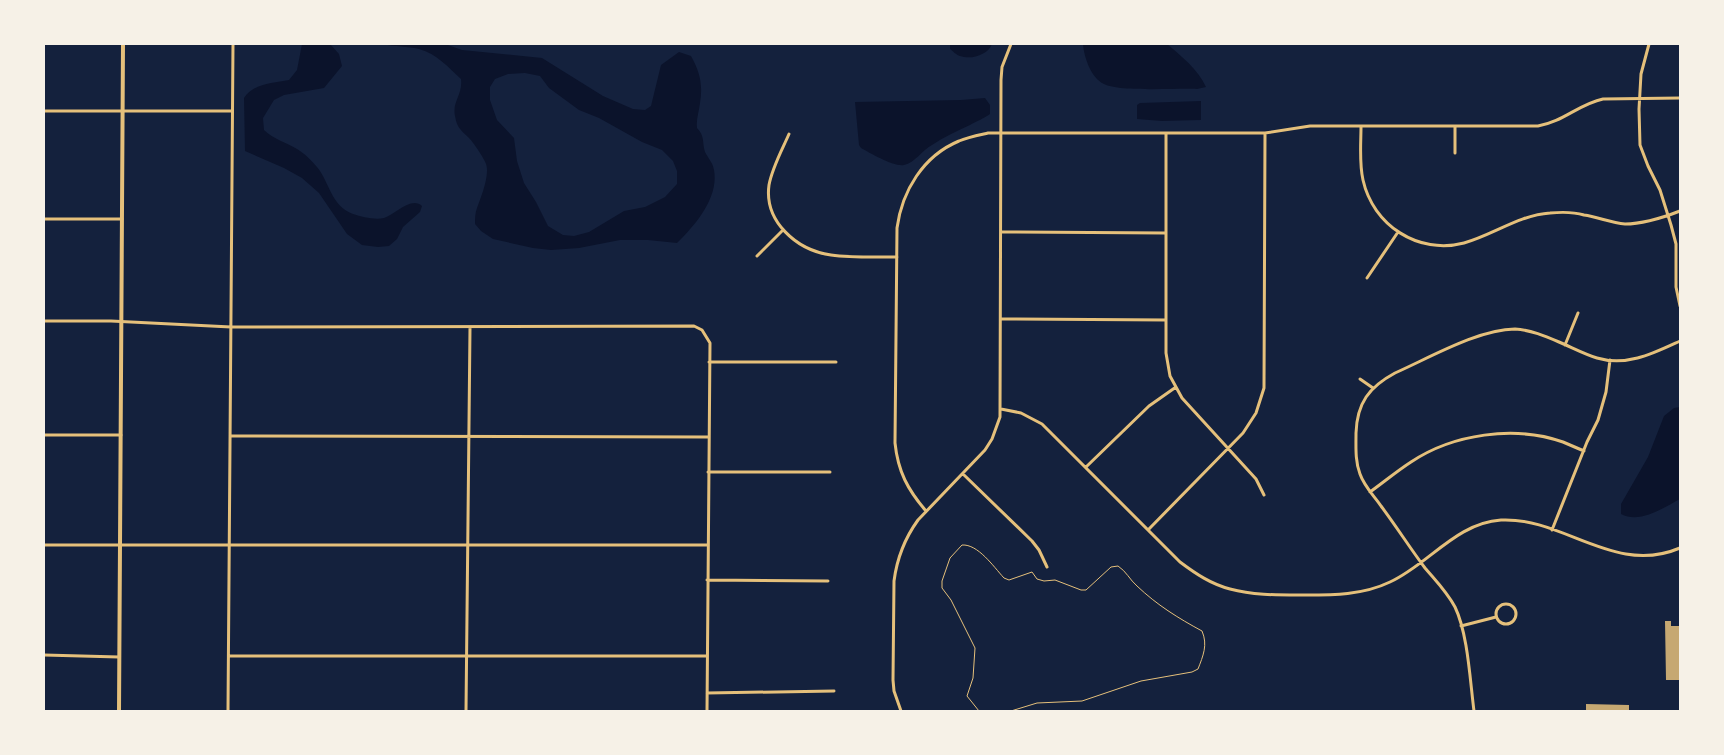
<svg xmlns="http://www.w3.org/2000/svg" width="1724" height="755" viewBox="0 0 1724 755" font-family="Lato,sans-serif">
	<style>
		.water { fill: #0b132b; fill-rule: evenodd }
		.building { fill: #c6a872 }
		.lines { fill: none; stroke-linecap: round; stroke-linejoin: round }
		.path { stroke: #e5c07b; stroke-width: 1 }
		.minor { stroke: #e5c07b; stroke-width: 3 }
		.tertiary { stroke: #e5c07b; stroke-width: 4 }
	</style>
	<rect width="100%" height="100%" fill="#14213d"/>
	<!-- water -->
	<path class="water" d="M302,44H330L339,54L342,66L324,88L284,95L274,100L263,118L264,130C273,139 285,142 297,149C304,153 312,161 317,167C330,183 331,206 353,214C362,217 375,220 384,218C395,215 411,196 422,206L420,212L403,227L397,239L389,246L378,247L362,245L347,234L319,193L302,178L284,168L245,151L244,98C254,83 273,83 289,80L297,70Z
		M383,44H445L462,50L542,58L603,96L633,109L645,110L651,106L661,65L679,52L691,56C700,72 703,85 700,103C699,112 696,119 697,128C705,136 702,142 705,152C708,158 713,163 714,170C719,198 695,225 677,243L648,240H620L579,248L551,250L533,248L493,239L481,231L475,224C475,219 475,213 477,208C481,197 490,175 486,164C484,158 473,142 469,138C461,130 457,128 455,116C452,101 463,95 461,79C448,67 437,54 419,49C407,46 395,47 383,44ZM525,73L540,76L549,88L579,110L599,118L642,142L662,150L673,161L677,171V184L665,197L645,207L624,211L589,232L574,236L563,235L548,226L536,202L524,183L517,161L514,138L497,120L490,100V87L495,79L508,74Z
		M950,44H992C988,55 971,60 960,56C956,55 953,51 950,49Z
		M1083,44H1167C1181,56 1198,69 1206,87L1197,89C1176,88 1119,92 1104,84C1091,78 1084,57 1083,44Z
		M985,98L990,105V114C983,119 977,121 970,125C957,131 944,137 932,145C922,150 915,163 904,165C894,167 870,153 861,148L859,145L855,102L961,100Z
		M1201,101V120L1162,121L1137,119V105L1140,103Z
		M1680,407V499C1663,508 1640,524 1621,514V504L1648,457L1664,416L1674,408Z"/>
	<!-- building -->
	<path class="building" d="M1665,621H1671V626H1680V680H1666Z
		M1586,704L1629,705V711H1586Z"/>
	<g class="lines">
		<!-- path -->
		<path class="path" d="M979,711L967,696L973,678L975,648L951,600L942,588V581L950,558L962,545C978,544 993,566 1004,578L1009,580L1032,572L1037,579L1044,581L1055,580L1081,590H1086L1111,567L1118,566C1126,571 1130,580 1137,586C1157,605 1178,618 1202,631C1208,645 1203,656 1198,669L1192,672L1141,681L1082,701L1037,703L1011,711"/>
		<!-- minor -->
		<path class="minor" d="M1649,44L1641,74L1639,109L1640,145L1648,166L1660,190L1671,225L1676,244V287L1680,306
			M44,111H232
			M1361,126C1361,144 1359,163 1363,180C1373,225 1418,255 1464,243C1493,235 1519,215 1550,213C1561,212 1574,212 1584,215C1598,217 1611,223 1625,224C1644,224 1662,218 1680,211
			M1166,133V353L1170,376L1182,398L1256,479L1264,495
			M789,134C782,150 772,168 769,185C764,221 796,250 831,255C852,258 875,257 897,257
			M1455,153V126
			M44,219H122
			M1001,232L1165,233
			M757,256L783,230
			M1367,278L1398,232
			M1001,319L1166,320
			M44,321H111L231,327L694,326L702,330L710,343L707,711
			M1565,345L1578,313
			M709,362H836
			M1360,379L1373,388
			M1001,409L1021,413L1042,424L1180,562C1196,574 1211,584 1230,589C1252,595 1275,595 1298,595C1329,595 1361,596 1390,582C1429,564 1456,523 1501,520C1564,517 1614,576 1680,548
			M44,435H121
			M231,436L709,437
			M1086,467L1149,406L1176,387
			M708,472H830
			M963,474L1032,541L1039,550L1047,567
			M1370,492C1384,482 1397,471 1411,462C1453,434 1514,425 1563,442C1570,445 1577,448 1584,451
			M926,511C908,490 898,472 895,443L897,228C902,191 923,156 959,141C968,137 979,135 988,133H1265L1310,126H1538C1563,122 1579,104 1603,99L1680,98
			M1148,530L1243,433L1256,413L1264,388L1265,133
			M1552,530L1587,442L1598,420L1606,392L1610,360
			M44,545H708
			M707,580L828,581
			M1496 614a10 10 0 1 1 20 0a10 10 0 1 1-20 0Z
			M1461,626L1496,617
			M44,655L119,657
			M230,656H707
			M707,693L834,691
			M228,711L233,44
			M466,711L470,328
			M901,711L894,691L893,680L894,581C897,558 905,538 918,520L985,450L992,439L1000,417L1001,80L1002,67L1011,44
			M1474,711C1470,681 1468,634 1455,607C1447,592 1436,581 1425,568C1410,548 1396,526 1381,506C1374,496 1364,486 1360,474C1355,461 1356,447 1356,433C1357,403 1369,387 1395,373C1429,358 1479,329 1515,329C1531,330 1545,336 1559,342C1571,347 1584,354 1597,358C1627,367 1654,353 1680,341"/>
		<!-- tertiary -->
		<path class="tertiary" d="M119,711L123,44"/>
	</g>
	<!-- border -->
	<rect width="1724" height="755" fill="none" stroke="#f6f1e7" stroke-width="90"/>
</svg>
